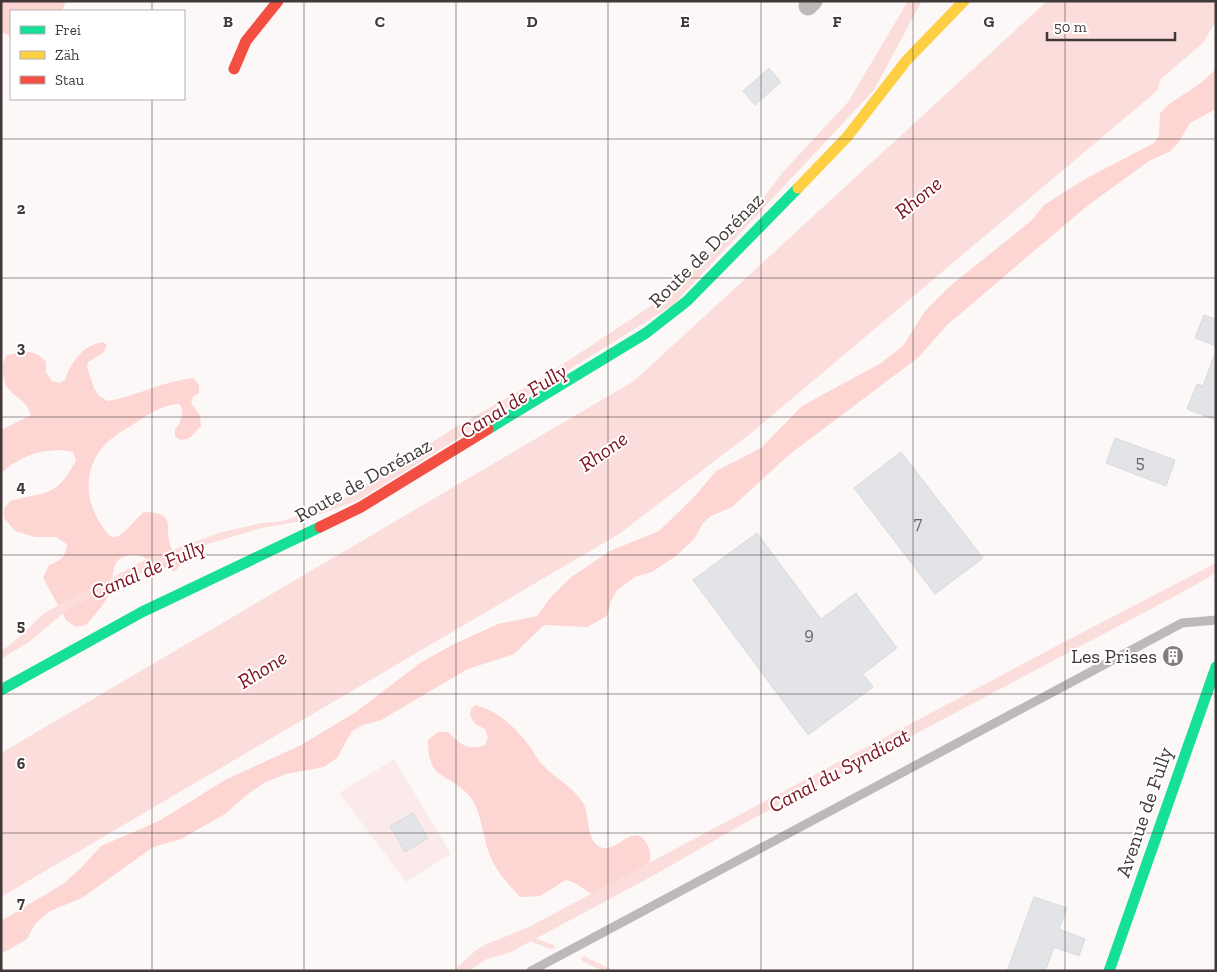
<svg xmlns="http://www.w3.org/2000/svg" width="1217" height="972" viewBox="0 0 1217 972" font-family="'Zilla Slab',serif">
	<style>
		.built { fill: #faebea }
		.green { fill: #fdd5d2 }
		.water { fill: #fbdedc }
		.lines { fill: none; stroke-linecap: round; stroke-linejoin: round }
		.stream { stroke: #fbdedc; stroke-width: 5 }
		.building { fill: #e2e4e8; stroke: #dadadc }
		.lane { stroke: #bcb9b8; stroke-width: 9 }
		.street { stroke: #bcb9b8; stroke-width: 19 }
		.fast { stroke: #16e098; stroke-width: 11 }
		.slow { stroke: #ffcf43; stroke-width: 11 }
		.jam { stroke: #f24e42; stroke-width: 11 }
		.grid { fill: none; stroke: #413938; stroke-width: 1; stroke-opacity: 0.55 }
		.labels { text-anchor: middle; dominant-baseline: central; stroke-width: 4; stroke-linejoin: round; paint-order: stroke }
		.number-label { font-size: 18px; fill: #6a6565 }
		.street-label { font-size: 20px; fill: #413938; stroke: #fff }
		.poi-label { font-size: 20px; fill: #413938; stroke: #fff; text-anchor: end }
		.water-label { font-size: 21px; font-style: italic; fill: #7c101b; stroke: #fff }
		.grid-label { font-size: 16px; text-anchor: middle; font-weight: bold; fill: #413938; stroke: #fff; stroke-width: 4; stroke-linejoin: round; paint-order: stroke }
	</style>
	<rect width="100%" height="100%" fill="#fdf8f8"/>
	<!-- built -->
	<path class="built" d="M394,759L451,854L406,882L339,793Z"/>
	<!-- green -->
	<path class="green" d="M1,1H66L62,11H11V36L1,32Z
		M1216,69V109L1190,123L1178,143L1169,152L1149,161L1087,206L947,325L919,357L790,454L732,507L711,516L703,523L695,538L676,556L652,572L635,577L617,590L611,601L607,616L587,627L544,625L514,654L468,669L381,720L363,725L352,731L337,758L324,767L286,774L266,782L249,793L225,814L181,839L153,847L82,898L50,911L35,924L27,939L1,954V921L63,884L80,869L101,846L159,821L225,780L301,745L356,712L420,663L454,644L498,624L537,616L551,597L570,578L610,551L659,531L694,497L716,471L761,448L802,406L881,363L903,346L925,311L950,286L1031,221L1044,205L1085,179L1154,143L1159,136L1160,113L1169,104L1201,83Z
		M103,342L107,345L103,353L88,362L87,367L94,388L99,396L108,401C137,396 164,381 193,378L199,385V393L193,397L191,403L200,415L201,426L190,438L181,440L175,437V430C181,421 186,413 179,404C161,405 149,414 134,424C128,428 121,431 115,436C84,458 81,496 102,526C106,531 108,538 116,537C124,535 136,518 144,512C179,513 163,527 171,547C173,552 179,558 183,562L175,571C160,569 149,555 132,555C107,556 116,580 109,594C104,605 94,615 86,625L76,627L66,620L43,578L49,565C60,561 66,557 67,544L56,537H35L15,531L4,518V509L10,501C46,491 57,498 76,460L73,452C49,446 18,455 1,474V430L31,415C24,391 1,401 3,363L7,355C24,352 34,348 46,362V372L52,381L60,383L65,380C71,362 83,345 103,342Z
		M475,705C499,711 517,729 531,748C535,753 537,760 542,764C554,778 574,787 583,803C590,815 586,832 595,843C613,862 630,821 645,841C649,846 652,856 649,862C643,874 621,898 607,898C589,899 582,883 566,880L540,896L520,897C509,885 494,869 489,853C483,837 481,811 471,798C450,771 428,784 428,740L438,732H448C459,743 468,752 485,745L488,738L485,729L475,724L470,715L471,709Z"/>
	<!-- water -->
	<path class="water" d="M908,1H922L874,90L673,305L359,500L302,521L262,528L208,544L111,586L66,611L29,642L1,659V651C19,640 30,625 46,612L147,559L219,533L261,523L283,521L340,501L456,427L545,376L660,300L687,278L726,234L764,197L783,172L848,102Z
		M1047,1H1216V21L1203,43L1160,80L1158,90L750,434L619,534L1,897V753L634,381Z
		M1216,563V573L1179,594L872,757L750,820L658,873L509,953L487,959L469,971H453L474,952L484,945L527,928L572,904L1064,642Z"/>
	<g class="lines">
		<!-- stream -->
		<path class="stream" d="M525,937L552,947
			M584,959L609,971"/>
	</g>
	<!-- building -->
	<path class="building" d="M769,68L781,82L755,105L743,91Z
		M1204,315L1216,319V346L1195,338Z
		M1214,356H1216V420L1187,409L1197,384L1203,386Z
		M1115,438L1175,460L1166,486L1106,463Z
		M901,452L983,558L935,594L854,488Z
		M757,533L821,619L856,593L897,648L863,674L873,687L808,735L693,580Z
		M413,813L428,838L405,852L390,826Z
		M1034,897L1067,908L1059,929L1085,939L1079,956L1054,947L1045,971H1007Z"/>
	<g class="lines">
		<!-- lane -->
		<path class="lane" d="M531,971L1182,623L1216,620"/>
		<!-- street -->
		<path class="street" d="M808,6L813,1"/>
		<!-- fast -->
		<path class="fast" d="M488,429L646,333L687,301L798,188
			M1,690L142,612L320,527
			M1109,971L1216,667"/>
		<!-- slow -->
		<path class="slow" d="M798,188L847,137L906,61L964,1"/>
		<!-- jam -->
		<path class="jam" d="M234,69L246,41L278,1
			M320,527L361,507L488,429"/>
	</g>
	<!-- grid -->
	<path class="grid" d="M152,1V11M304,1V971M456,1V971M608,1V971M761,1V971M913,1V971M1065,1V971M152,99V971M1,139H1216M1,278H1216M1,417H1216M1,555H1216M1,694H1216M1,833H1216"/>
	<!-- icons -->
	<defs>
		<g id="building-disc" transform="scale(1.125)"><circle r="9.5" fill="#837c7b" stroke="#fff"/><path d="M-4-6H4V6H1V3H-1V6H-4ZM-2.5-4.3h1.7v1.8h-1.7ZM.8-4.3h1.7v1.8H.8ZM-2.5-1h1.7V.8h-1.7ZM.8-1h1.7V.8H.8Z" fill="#fff"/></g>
	</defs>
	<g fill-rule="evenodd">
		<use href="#building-disc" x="1173" y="656"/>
	</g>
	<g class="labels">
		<!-- number labels -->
		<g class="number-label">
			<text x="1140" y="462">5</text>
			<text x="918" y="523">7</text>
			<text x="809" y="634">9</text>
		</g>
		<!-- street labels -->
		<g class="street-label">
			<text transform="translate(706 250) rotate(-45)">Route de Dorénaz</text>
			<text transform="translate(363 480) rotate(-29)">Route de Dorénaz</text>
			<text transform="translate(1144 812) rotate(-71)">Avenue de Fully</text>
		</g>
		<!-- poi labels -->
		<g class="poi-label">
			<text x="1157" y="656">Les Prises</text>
		</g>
		<!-- water labels -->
		<g class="water-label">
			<text transform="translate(918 197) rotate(-39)">Rhone</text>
			<text transform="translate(513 401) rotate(-32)">Canal de Fully</text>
			<text transform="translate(603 451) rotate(-35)">Rhone</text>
			<text transform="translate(148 569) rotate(-23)">Canal de Fully</text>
			<text transform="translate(262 669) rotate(-32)">Rhone</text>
			<text transform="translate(839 770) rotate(-28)">Canal du Syndicat</text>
		</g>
	</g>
	<g class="grid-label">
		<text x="228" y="27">B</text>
		<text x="380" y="27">C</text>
		<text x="532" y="27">D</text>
		<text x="685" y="27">E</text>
		<text x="837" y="27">F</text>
		<text x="989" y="27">G</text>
		<text x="21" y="214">2</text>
		<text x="21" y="353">3</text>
		<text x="21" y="492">4</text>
		<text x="21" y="631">5</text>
		<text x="21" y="769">6</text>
		<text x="21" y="908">7</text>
	</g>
	<!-- border -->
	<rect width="1217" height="972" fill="none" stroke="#413938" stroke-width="5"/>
	<!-- legend -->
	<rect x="10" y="10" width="175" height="90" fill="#ffffff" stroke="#b3b0af"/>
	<rect x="20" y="26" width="25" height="8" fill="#16e098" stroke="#b3b0af"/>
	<text x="55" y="35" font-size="15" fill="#413938">Frei</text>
	<rect x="20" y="51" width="25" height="8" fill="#ffcf43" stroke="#b3b0af"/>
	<text x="55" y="60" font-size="15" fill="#413938">Zäh</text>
	<rect x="20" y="76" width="25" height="8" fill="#f24e42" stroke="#b3b0af"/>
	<text x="55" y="85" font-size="15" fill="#413938">Stau</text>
	<!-- scale -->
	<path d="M1047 32v8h128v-8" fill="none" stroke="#413938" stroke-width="2.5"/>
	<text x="1054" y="32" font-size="15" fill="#413938" stroke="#ffffff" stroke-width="4" paint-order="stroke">50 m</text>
</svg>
